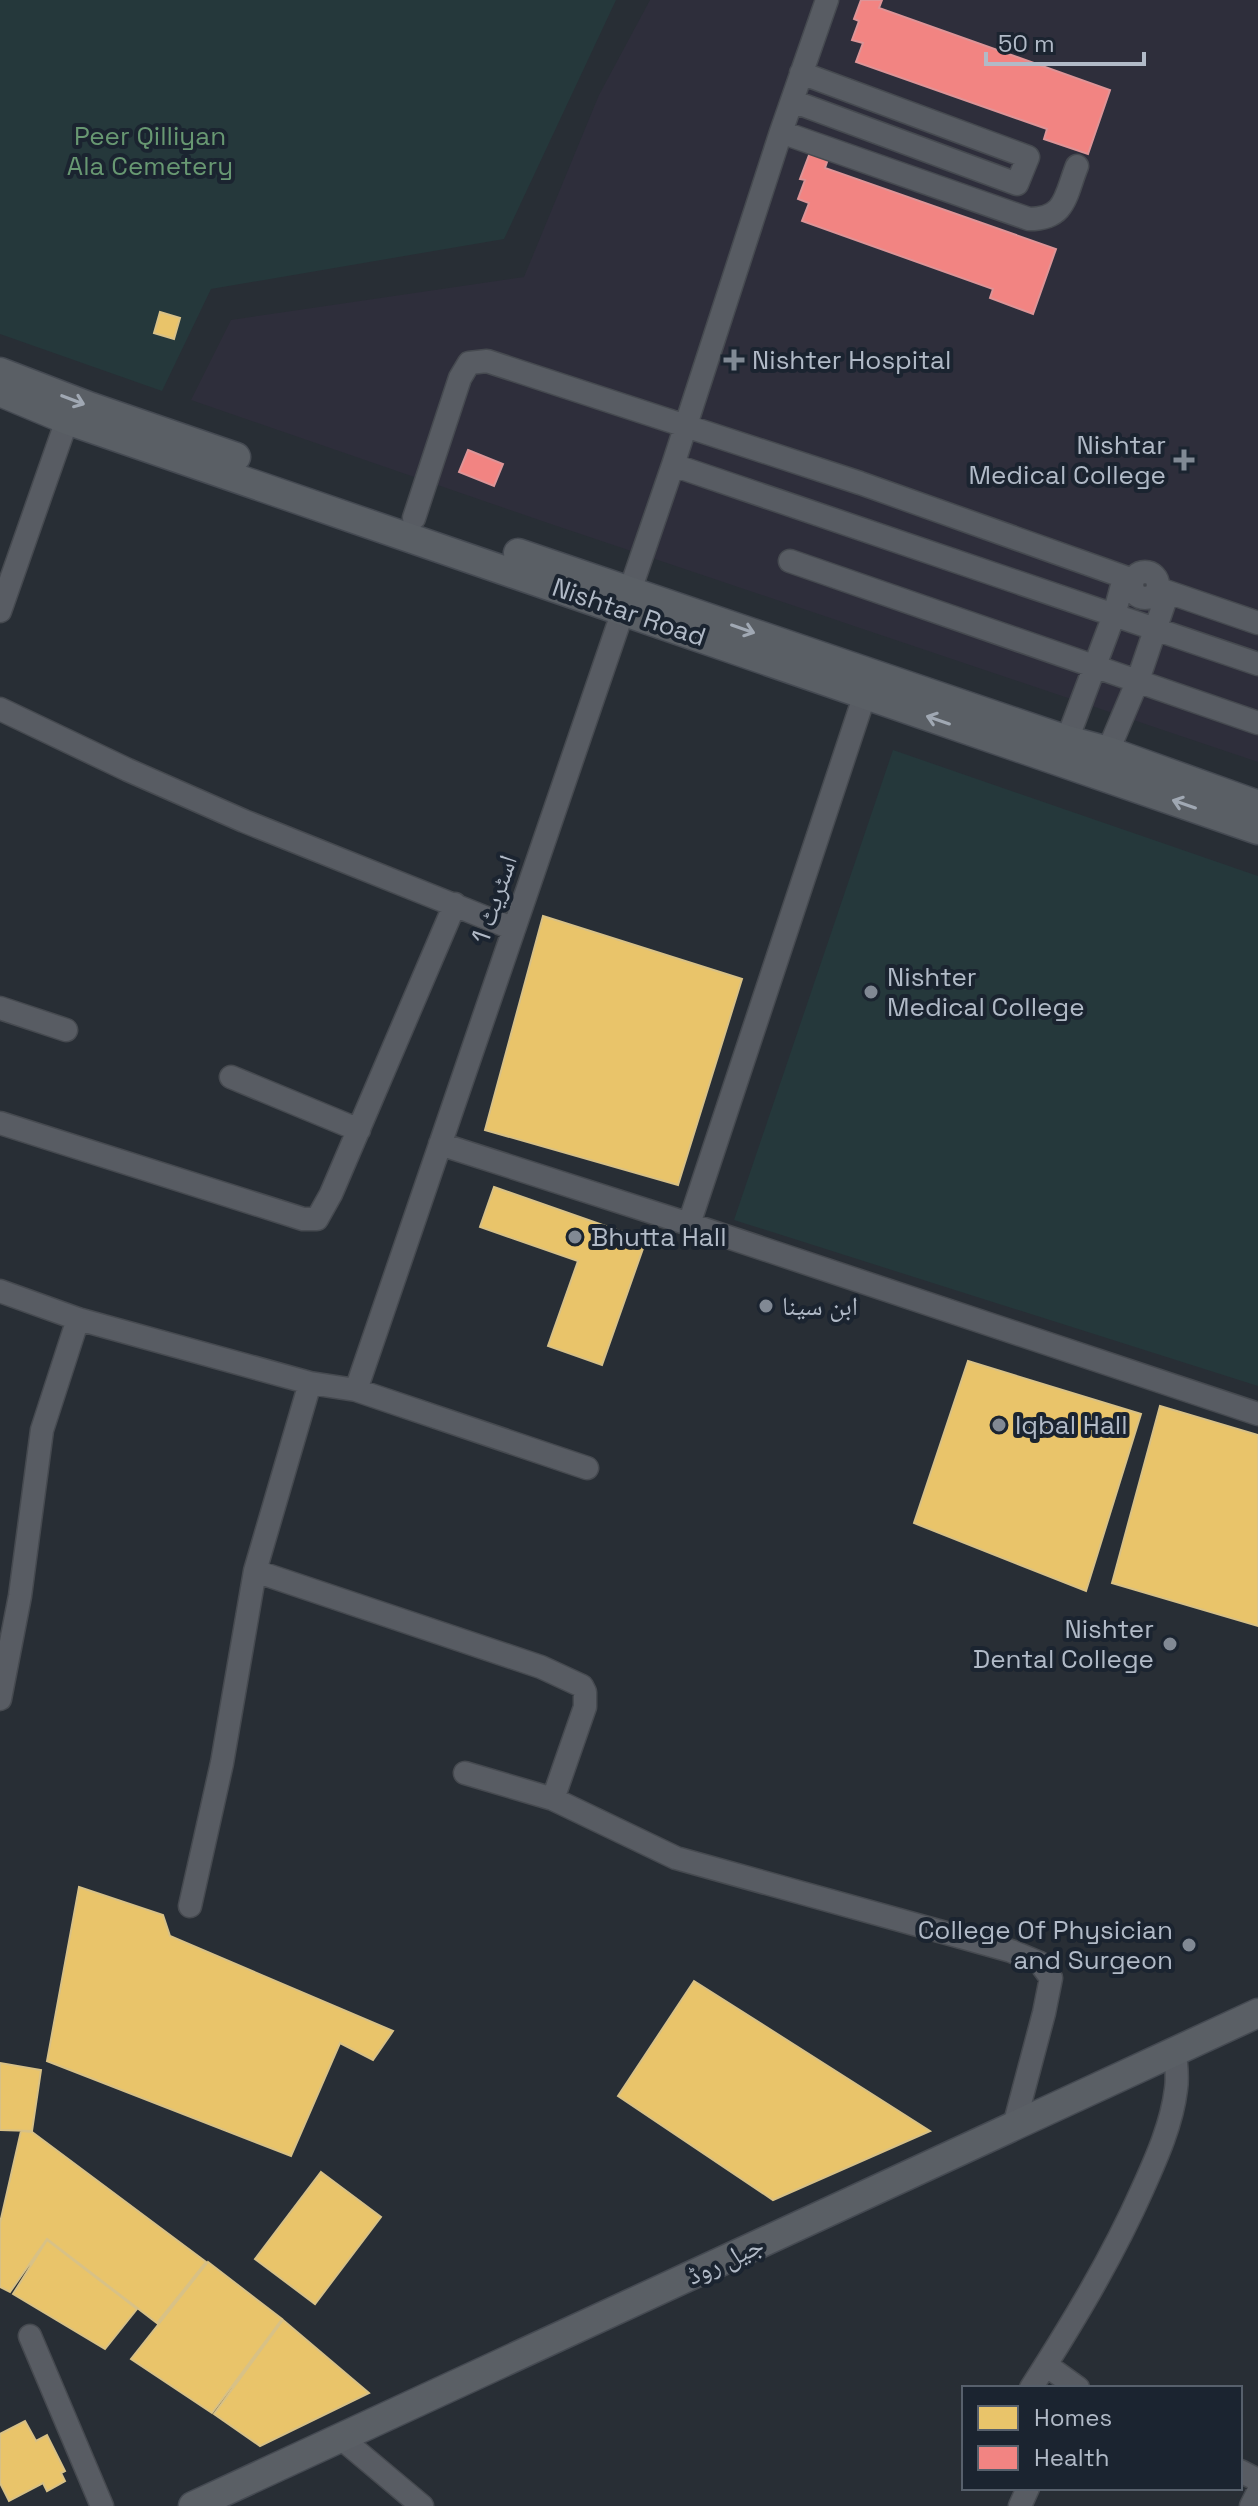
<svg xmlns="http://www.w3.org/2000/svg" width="1258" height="2506" viewBox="0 0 1258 2506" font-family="'Space Grotesk','Noto Naskh Arabic',sans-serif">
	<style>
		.medical { fill: #2e2e3b }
		.green { fill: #25383b }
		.homes { fill: #e9c46a; stroke: #d8c186; stroke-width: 2 }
		.health { fill: #f28482; stroke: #de9497; stroke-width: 2 }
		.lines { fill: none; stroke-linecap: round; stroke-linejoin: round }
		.minor-casing { stroke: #464a50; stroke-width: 25 }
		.major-casing { stroke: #454a52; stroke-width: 31 }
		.minor { stroke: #585c63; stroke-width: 22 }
		.major { stroke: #5a5f65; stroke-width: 28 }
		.oneway { stroke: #a0a8b3 }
		.poi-dot { fill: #818994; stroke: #1b2430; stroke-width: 3 }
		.labels { text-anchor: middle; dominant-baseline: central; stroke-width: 8; stroke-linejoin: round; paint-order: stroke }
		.park-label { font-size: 26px; fill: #689872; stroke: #1b2430 }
		.poi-label { font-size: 26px; fill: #b1bac7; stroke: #1b2430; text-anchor: start }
		.street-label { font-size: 26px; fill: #b1bac7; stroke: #1b2430 }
	</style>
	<rect width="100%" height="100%" fill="#282e35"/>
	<!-- medical -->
	<path class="medical" d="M650,0H1258V762L542,521L191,400L231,320L524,277L599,95Z"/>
	<!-- green -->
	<path class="green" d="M0,0H616L504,239L211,289L162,391L0,334Z
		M893,750L1258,876V1386L734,1220Z"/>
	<!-- homes -->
	<path class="homes" d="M160,312L180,318L174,339L154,333Z
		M543,916L742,979L678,1185L485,1130Z
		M494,1187L646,1240L602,1365L548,1346L578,1261L480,1227Z
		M968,1361L1141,1414L1086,1591L914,1523Z
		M1160,1406L1258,1435V1626L1112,1583Z
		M79,1887L163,1915L170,1936L393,2031L373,2060L340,2043L291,2156L47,2061Z
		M694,1981L930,2131L773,2200L618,2096Z
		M0,2063L41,2070L32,2131L0,2130Z
		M21,2131L32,2132L206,2262L157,2323L47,2239L10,2292L0,2287V2223Z
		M321,2172L381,2217L315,2304L255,2259Z
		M47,2240L137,2309L105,2349L13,2294Z
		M208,2262L282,2319L212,2413L131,2359Z
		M283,2320L369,2393L260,2446L214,2414Z
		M25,2421L36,2441L47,2435L65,2471L61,2473L65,2481L47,2491L43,2483L9,2501L0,2483V2434Z"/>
	<!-- health -->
	<path class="health" d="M861,0H882L879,8L1110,90L1088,154L1044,139L1047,129L856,62L863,43L852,40L859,21L854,19Z
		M811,150L828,159L825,168L1056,249L1033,314L990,298L993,289L802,221L809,203L798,199L805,180L800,179Z
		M468,450L503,464L494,486L459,472Z"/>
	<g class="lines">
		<!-- minor casing -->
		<g class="minor-casing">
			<path id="minor" d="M792,101L1017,184L1028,157L801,73
				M781,132L1029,219C1066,219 1065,196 1077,166
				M673,465L1258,664
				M414,518L460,378L469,363L487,361L860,483L1133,580
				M790,561L1258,723
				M1132 585a13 13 0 1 1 26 0a13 13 0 1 1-26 0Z
				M1159,589L1258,623
				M0,611L67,420
				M0,709L128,770L244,821L514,929
				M1067,740L1114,615L1124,578
				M1105,767L1108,751L1138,680L1168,592
				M0,1008L66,1030
				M231,1077L359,1130
				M0,1123L303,1219H317L331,1194L455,904
				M440,1144L689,1224L1258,1414
				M689,1224L869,682
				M0,1291L78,1319L310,1383L356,1390L587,1468
				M356,1390L673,465L781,132L827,0
				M255,1571L541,1667L582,1686L585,1692V1707L553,1799
				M0,1699L20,1596L42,1430L78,1319
				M465,1773L553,1799L676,1858L1011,1951L1040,1963L1051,1978L1044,2013L1014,2126
				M190,1906L222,1763L255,1571L310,1383
				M30,2336L102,2506
				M1046,2365L1078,2388
				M1031,2388C1072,2324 1112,2258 1143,2188C1157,2157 1172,2123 1176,2089C1178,2077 1176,2064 1175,2052
				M341,2438L422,2506
				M1240,2471L1258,2480
				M1020,2506L1028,2488
				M1251,2506L1258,2492"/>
		</g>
		<!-- major casing -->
		<g class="major-casing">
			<path id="major" d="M0,372L91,407L236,457
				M0,392L67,420L1258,830
				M518,553L1067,740L1108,751L1258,805
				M193,2506L1258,2013"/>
		</g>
		<!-- minor -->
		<use href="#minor" class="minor"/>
		<!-- major -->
		<use href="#major" class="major"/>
	</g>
	<!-- one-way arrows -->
	<defs><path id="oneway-shaft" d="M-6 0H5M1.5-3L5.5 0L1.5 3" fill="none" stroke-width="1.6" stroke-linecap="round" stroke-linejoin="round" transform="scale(2)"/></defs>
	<g class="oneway">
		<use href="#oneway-shaft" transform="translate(73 400) rotate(21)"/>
		<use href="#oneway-shaft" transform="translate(743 629) rotate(19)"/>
		<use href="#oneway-shaft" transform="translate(938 720) rotate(-161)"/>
		<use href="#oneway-shaft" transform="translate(1184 804) rotate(-161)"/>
	</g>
	<!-- markers -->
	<g class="poi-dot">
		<path d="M730 348h8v8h8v8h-8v8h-8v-8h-8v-8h8z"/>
		<path d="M1180 448h8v8h8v8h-8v8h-8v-8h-8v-8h8z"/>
		<circle cx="871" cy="992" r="8"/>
		<circle cx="575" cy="1237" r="8"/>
		<circle cx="766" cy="1306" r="8"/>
		<circle cx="999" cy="1425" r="8"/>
		<circle cx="1170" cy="1644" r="8"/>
		<circle cx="1189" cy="1945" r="8"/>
	</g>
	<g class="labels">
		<!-- park labels -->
		<g class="park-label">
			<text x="150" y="136">Peer Qilliyan<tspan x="150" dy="30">Ala Cemetery</tspan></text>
		</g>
		<!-- poi labels -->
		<g class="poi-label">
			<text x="752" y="360">Nishter Hospital</text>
			<text x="1166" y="445" text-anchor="end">Nishtar<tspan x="1166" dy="30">Medical College</tspan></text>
			<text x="887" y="977">Nishter<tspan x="887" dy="30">Medical College</tspan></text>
			<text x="591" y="1237">Bhutta Hall</text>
			<text x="782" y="1306">ابن سینا</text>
			<text x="1015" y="1425">Iqbal Hall</text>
			<text x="1154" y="1629" text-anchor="end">Nishter<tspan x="1154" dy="30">Dental College</tspan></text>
			<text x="1173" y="1930" text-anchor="end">College Of Physician<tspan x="1173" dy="30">and Surgeon</tspan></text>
		</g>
		<!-- street labels -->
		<g class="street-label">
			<text transform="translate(629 612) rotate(19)">Nishtar Road</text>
			<text transform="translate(494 899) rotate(-71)">اسٹریٹ 1</text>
			<text transform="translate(725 2260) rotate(-25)">جیل روڈ</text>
		</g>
	</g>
	<!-- legend -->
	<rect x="962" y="2386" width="280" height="104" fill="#1b2430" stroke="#57606c" stroke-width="2"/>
	<rect x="978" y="2406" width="40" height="24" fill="#e9c46a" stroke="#57606c" stroke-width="2"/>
	<text x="1034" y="2426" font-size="24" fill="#b1bac7">Homes</text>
	<rect x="978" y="2446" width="40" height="24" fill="#f28482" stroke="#57606c" stroke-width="2"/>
	<text x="1034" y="2466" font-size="24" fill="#b1bac7">Health</text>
	<!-- scale -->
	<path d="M986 52v12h158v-12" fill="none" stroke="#b1bac7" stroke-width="4"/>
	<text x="998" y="52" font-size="24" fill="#b1bac7" stroke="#1b2430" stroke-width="6" paint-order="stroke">50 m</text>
</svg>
